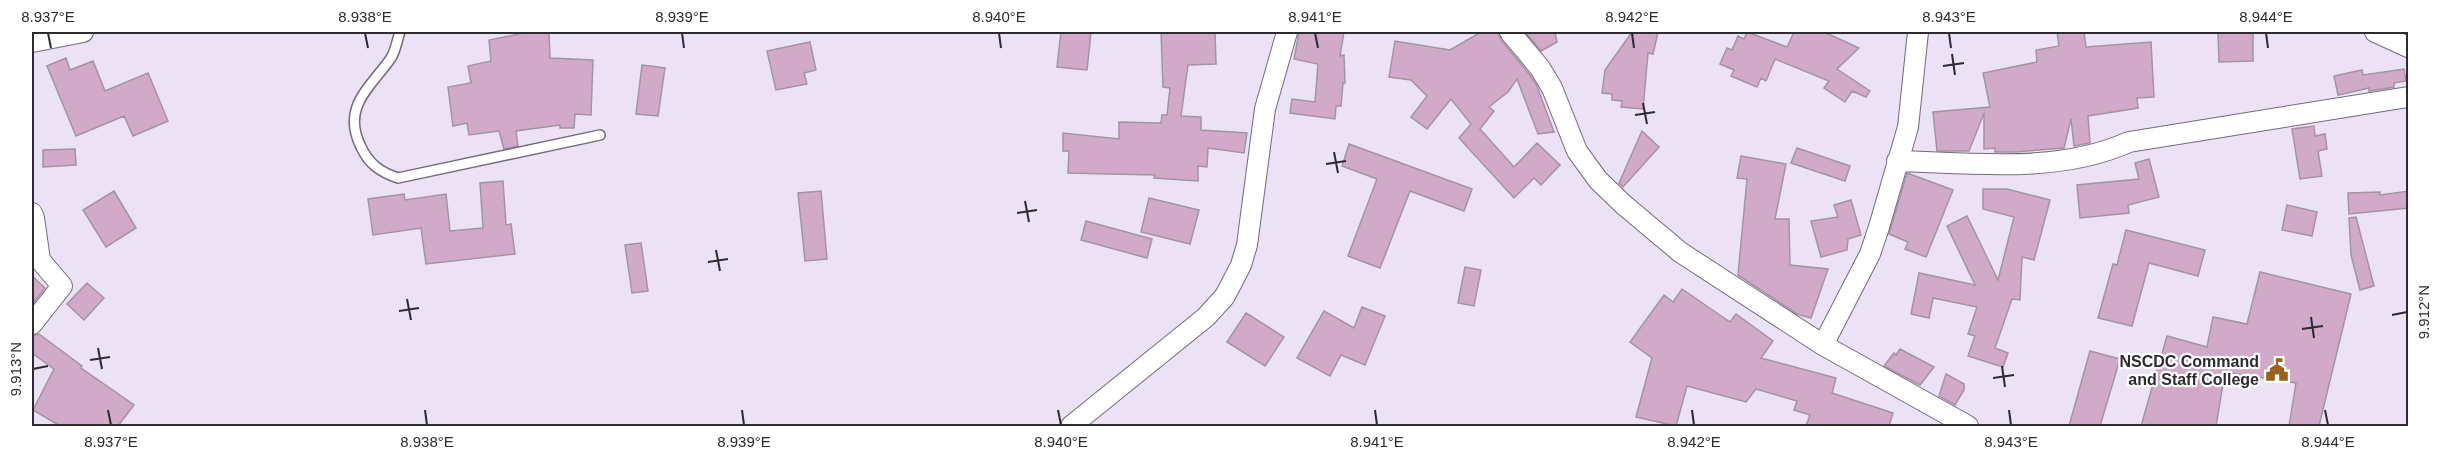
<svg xmlns="http://www.w3.org/2000/svg" width="2440" height="458" viewBox="0 0 2440 458" font-family="Helvetica,sans-serif">
	<style>
		.building { fill: #d1aac9; stroke: #a493a0; stroke-width: 1.5 }
		.lines { fill: none; stroke-linecap: round; stroke-linejoin: round }
		.lane-casing { stroke: #736a7b; stroke-width: 12 }
		.street-casing { stroke: #736a7b; stroke-width: 22 }
		.lane { stroke: #fff; stroke-width: 9 }
		.street { stroke: #fff; stroke-width: 20 }
		.ticks { fill: none; stroke: #2d2a31; stroke-width: 2 }
		.labels { text-anchor: middle; dominant-baseline: central; stroke-width: 4.5; stroke-linejoin: round; paint-order: stroke }
		.poi-label { font-size: 16px; font-weight: bold; fill: #2d2a31; stroke: #fff; text-anchor: end }
		.neatline { fill: none; stroke: #2d2a31; stroke-width: 2 }
		.ticks-label { font-size: 15px; text-anchor: middle; fill: #2d2a31 }
	</style>
	<rect width="100%" height="100%" fill="#ece2f5"/>
	<!-- building -->
	<path class="building" d="M524,32H549L550,58L593,60L591,115L575,114L574,128H560V125L516,131L518,146L504,149L499,131L469,135L467,123L453,126L448,87L471,83L468,66L491,61L489,40L524,33Z
		M1061,32H1091L1087,70L1057,67Z
		M1161,32H1215L1216,64L1188,65L1181,116L1201,117V130L1247,133L1244,153L1208,148L1207,167L1198,166V181L1154,178L1155,175L1068,173L1069,151H1063V133L1119,139V122L1161,123L1162,115H1167L1170,88L1163,87Z
		M1299,32H1344L1340,56L1344,55L1345,83H1343L1341,106H1336L1335,119L1290,113L1292,99L1315,102L1318,64L1294,59Z
		M1481,32H1498L1501,40L1530,75L1537,86L1554,132L1538,134L1517,79L1508,92L1489,107L1494,111L1480,129L1514,167L1537,143L1560,165L1541,185L1534,178L1514,198L1459,138L1471,124L1451,99L1427,129L1411,117L1427,96L1411,80L1389,77L1395,41L1450,50Z
		M1525,32H1555L1557,42L1541,51Z
		M1632,32H1658L1653,54L1648,53L1643,109L1621,107L1622,101L1612,100V94L1602,93L1605,70Z
		M1747,32L1787,47L1794,32H1824L1859,48L1837,69L1870,91L1866,97L1852,91L1845,102L1824,88L1829,81L1775,59L1766,81L1761,78L1757,87L1731,76L1734,70L1720,64L1727,48L1732,50L1738,36L1744,39Z
		M2057,32H2084L2086,47L2151,42L2154,97L2137,98L2138,108L2088,116L2090,143L2074,146L2071,119L2064,148L2015,152H1995V148L1984,149V113L1969,151H1937L1933,112L1990,107L1983,73L2037,62L2036,50L2059,46Z
		M2218,32H2253V61L2219,62Z
		M810,42L816,70L804,73L807,84L776,90L767,51Z
		M66,58L70,70L93,61L105,91L148,73L168,121L133,136L124,116L76,136L47,66Z
		M642,65L665,68L658,116L636,114Z
		M2404,69L2406,81L2394,83V87L2369,91V88L2338,95L2334,76L2362,70L2363,75Z
		M2314,126L2315,136L2325,134L2327,149L2318,151L2322,176L2300,179L2292,129Z
		M1642,131L1659,147L1623,187L1619,183Z
		M1349,144L1472,189L1464,211L1410,191L1380,268L1348,256L1377,179L1342,166Z
		M1797,148L1850,166L1845,181L1791,163Z
		M75,149L76,165L43,167V150Z
		M1741,156L1786,164L1775,219H1789L1790,265L1828,269L1811,318L1797,314L1738,275L1747,179L1737,178Z
		M2149,159L2159,197L2128,205L2129,213L2080,218L2077,185L2139,179L2135,163Z
		M1907,173L1953,190L1926,257L1905,249L1908,242L1889,234Z
		M503,181L506,225L511,224L515,254L426,264L421,228L373,235L368,199L404,194L405,200L446,194L450,231L483,228L480,183Z
		M1983,189H2007L2050,200L2034,260L2022,257L2020,300L2012,299L1995,348L2008,353L2003,367L1968,356L1975,336L1968,334L1977,307L1933,298L1929,318L1911,314L1919,273L1975,285L1947,226L1967,216L1998,280L2014,217L1983,209Z
		M114,191L136,228L106,247L83,210Z
		M821,191L827,259L805,261L798,193Z
		M2409,191V208L2349,214L2348,193L2380,192V195Z
		M1149,198L1199,210L1190,244L1141,232Z
		M1851,200L1861,235L1848,239L1847,250L1821,257L1811,221L1838,217L1834,205Z
		M2287,205L2317,212L2312,236L2282,230Z
		M2356,217L2374,286L2360,290L2351,255L2349,218Z
		M1086,221L1152,239L1147,258L1081,240Z
		M2126,230L2205,250L2198,276L2149,263L2132,326L2098,318L2113,264L2117,265Z
		M641,243L648,291L632,293L625,245Z
		M1465,267L1481,270L1474,306L1458,303Z
		M2260,272L2351,294L2319,426H2289L2296,383L2225,372L2216,426H2141L2167,336L2207,347L2213,317L2247,324Z
		M32,276L45,288L32,305Z
		M87,283L104,298L84,320L67,304Z
		M1682,289L1730,322L1736,314L1773,341L1761,358L1836,378L1832,393L1893,413L1889,426H1806L1810,415L1794,410L1797,401L1756,389L1746,402L1687,386L1676,426L1636,417L1652,358L1630,342L1664,295L1673,302Z
		M1362,307L1385,316L1365,365L1341,355L1330,376L1297,358L1324,311L1354,328Z
		M1246,313L1284,337L1265,366L1227,342Z
		M39,334L82,366L81,368L134,405L118,426H60L33,410L54,369L32,353V336Z
		M1900,349L1934,367L1920,385L1884,366L1894,353L1896,355Z
		M2090,351L2120,359L2100,426H2069Z
		M1946,374L1964,384V390L1955,405L1939,396Z"/>
	<g class="lines">
		<!-- lane casing -->
		<g class="lane-casing">
			<path id="lane" d="M400,32C397,40 396,50 391,58C370,88 341,107 361,147C369,164 380,172 398,178L600,135"/>
		</g>
		<!-- street casing -->
		<g class="street-casing">
			<path id="street" d="M1510,32L1540,68L1552,88L1577,151L1598,180L1624,205L1680,252L1823,345L1968,426
				M2375,32L2408,47
				M32,42L83,32
				M1897,161C1974,163 2057,174 2129,142L2408,97
				M32,213L34,218L40,260L62,286L32,324
				M1823,345L1870,254L1879,227L1908,127L1918,32
				M1071,426L1206,317L1225,296L1241,265L1247,245L1265,109L1287,32"/>
		</g>
		<!-- lane -->
		<use href="#lane" class="lane"/>
		<!-- street -->
		<use href="#street" class="street"/>
	</g>
	<!-- ticks -->
	<path class="ticks" d="M48,33L51,48M365,33L368,48M682,33L684,48M999,33L1001,48M1315,33L1318,48M1632,33L1634,48M1949,33L1951,48M2266,33L2268,48M1952,54L1955,75M1943,66L1964,63M1643,103L1647,124M1635,115L1655,112M1334,152L1338,173M1326,164L1346,161M1025,201L1029,222M1017,213L1037,210M716,250L720,271M708,262L728,259M407,299L411,320M399,311L419,308M2392,315L2407,312M2311,317L2314,338M2302,329L2323,326M98,348L102,369M90,360L110,357M2002,366L2005,387M33,369L48,366M1993,378L2014,375M108,410L111,425M425,410L427,425M742,410L744,425M1058,410L1061,425M1375,410L1377,425M1692,410L1694,425M2009,410L2011,425M2325,410L2328,425"/>
	<!-- icons -->
	<defs>
		<g id="civic-bare" transform="scale(1.8)"><path d="M-.6-6.5H3V-4.5H.6V-3L4-1V1h2V6H-6V1h2V-1L-.6-3ZM-1.2 2.5V6h2.4V2.5Z" fill="#99631c" stroke="#fff" stroke-width="2.5" paint-order="stroke"/></g>
	</defs>
	<g fill-rule="evenodd">
		<use href="#civic-bare" x="2277" y="370"/>
	</g>
	<g class="labels">
		<!-- poi labels -->
		<g class="poi-label">
			<text x="2259" y="361">NSCDC Command<tspan x="2259" dy="18">and Staff College</tspan></text>
		</g>
	</g>
	<!-- border -->
	<rect width="2440" height="458" fill="none" stroke="#ffffff" stroke-width="66"/>
	<rect x="33" y="33" width="2374" height="392" class="neatline"/>
	<g class="ticks-label">
		<text x="48" y="22">8.937°E</text>
		<text x="365" y="22">8.938°E</text>
		<text x="682" y="22">8.939°E</text>
		<text x="999" y="22">8.940°E</text>
		<text x="1315" y="22">8.941°E</text>
		<text x="1632" y="22">8.942°E</text>
		<text x="1949" y="22">8.943°E</text>
		<text x="2266" y="22">8.944°E</text>
		<text transform="translate(2424 312) rotate(-90)" y="5">9.912°N</text>
		<text transform="translate(16 369) rotate(-90)" y="5">9.913°N</text>
		<text x="111" y="447">8.937°E</text>
		<text x="427" y="447">8.938°E</text>
		<text x="744" y="447">8.939°E</text>
		<text x="1061" y="447">8.940°E</text>
		<text x="1377" y="447">8.941°E</text>
		<text x="1694" y="447">8.942°E</text>
		<text x="2011" y="447">8.943°E</text>
		<text x="2328" y="447">8.944°E</text>
	</g>
</svg>
